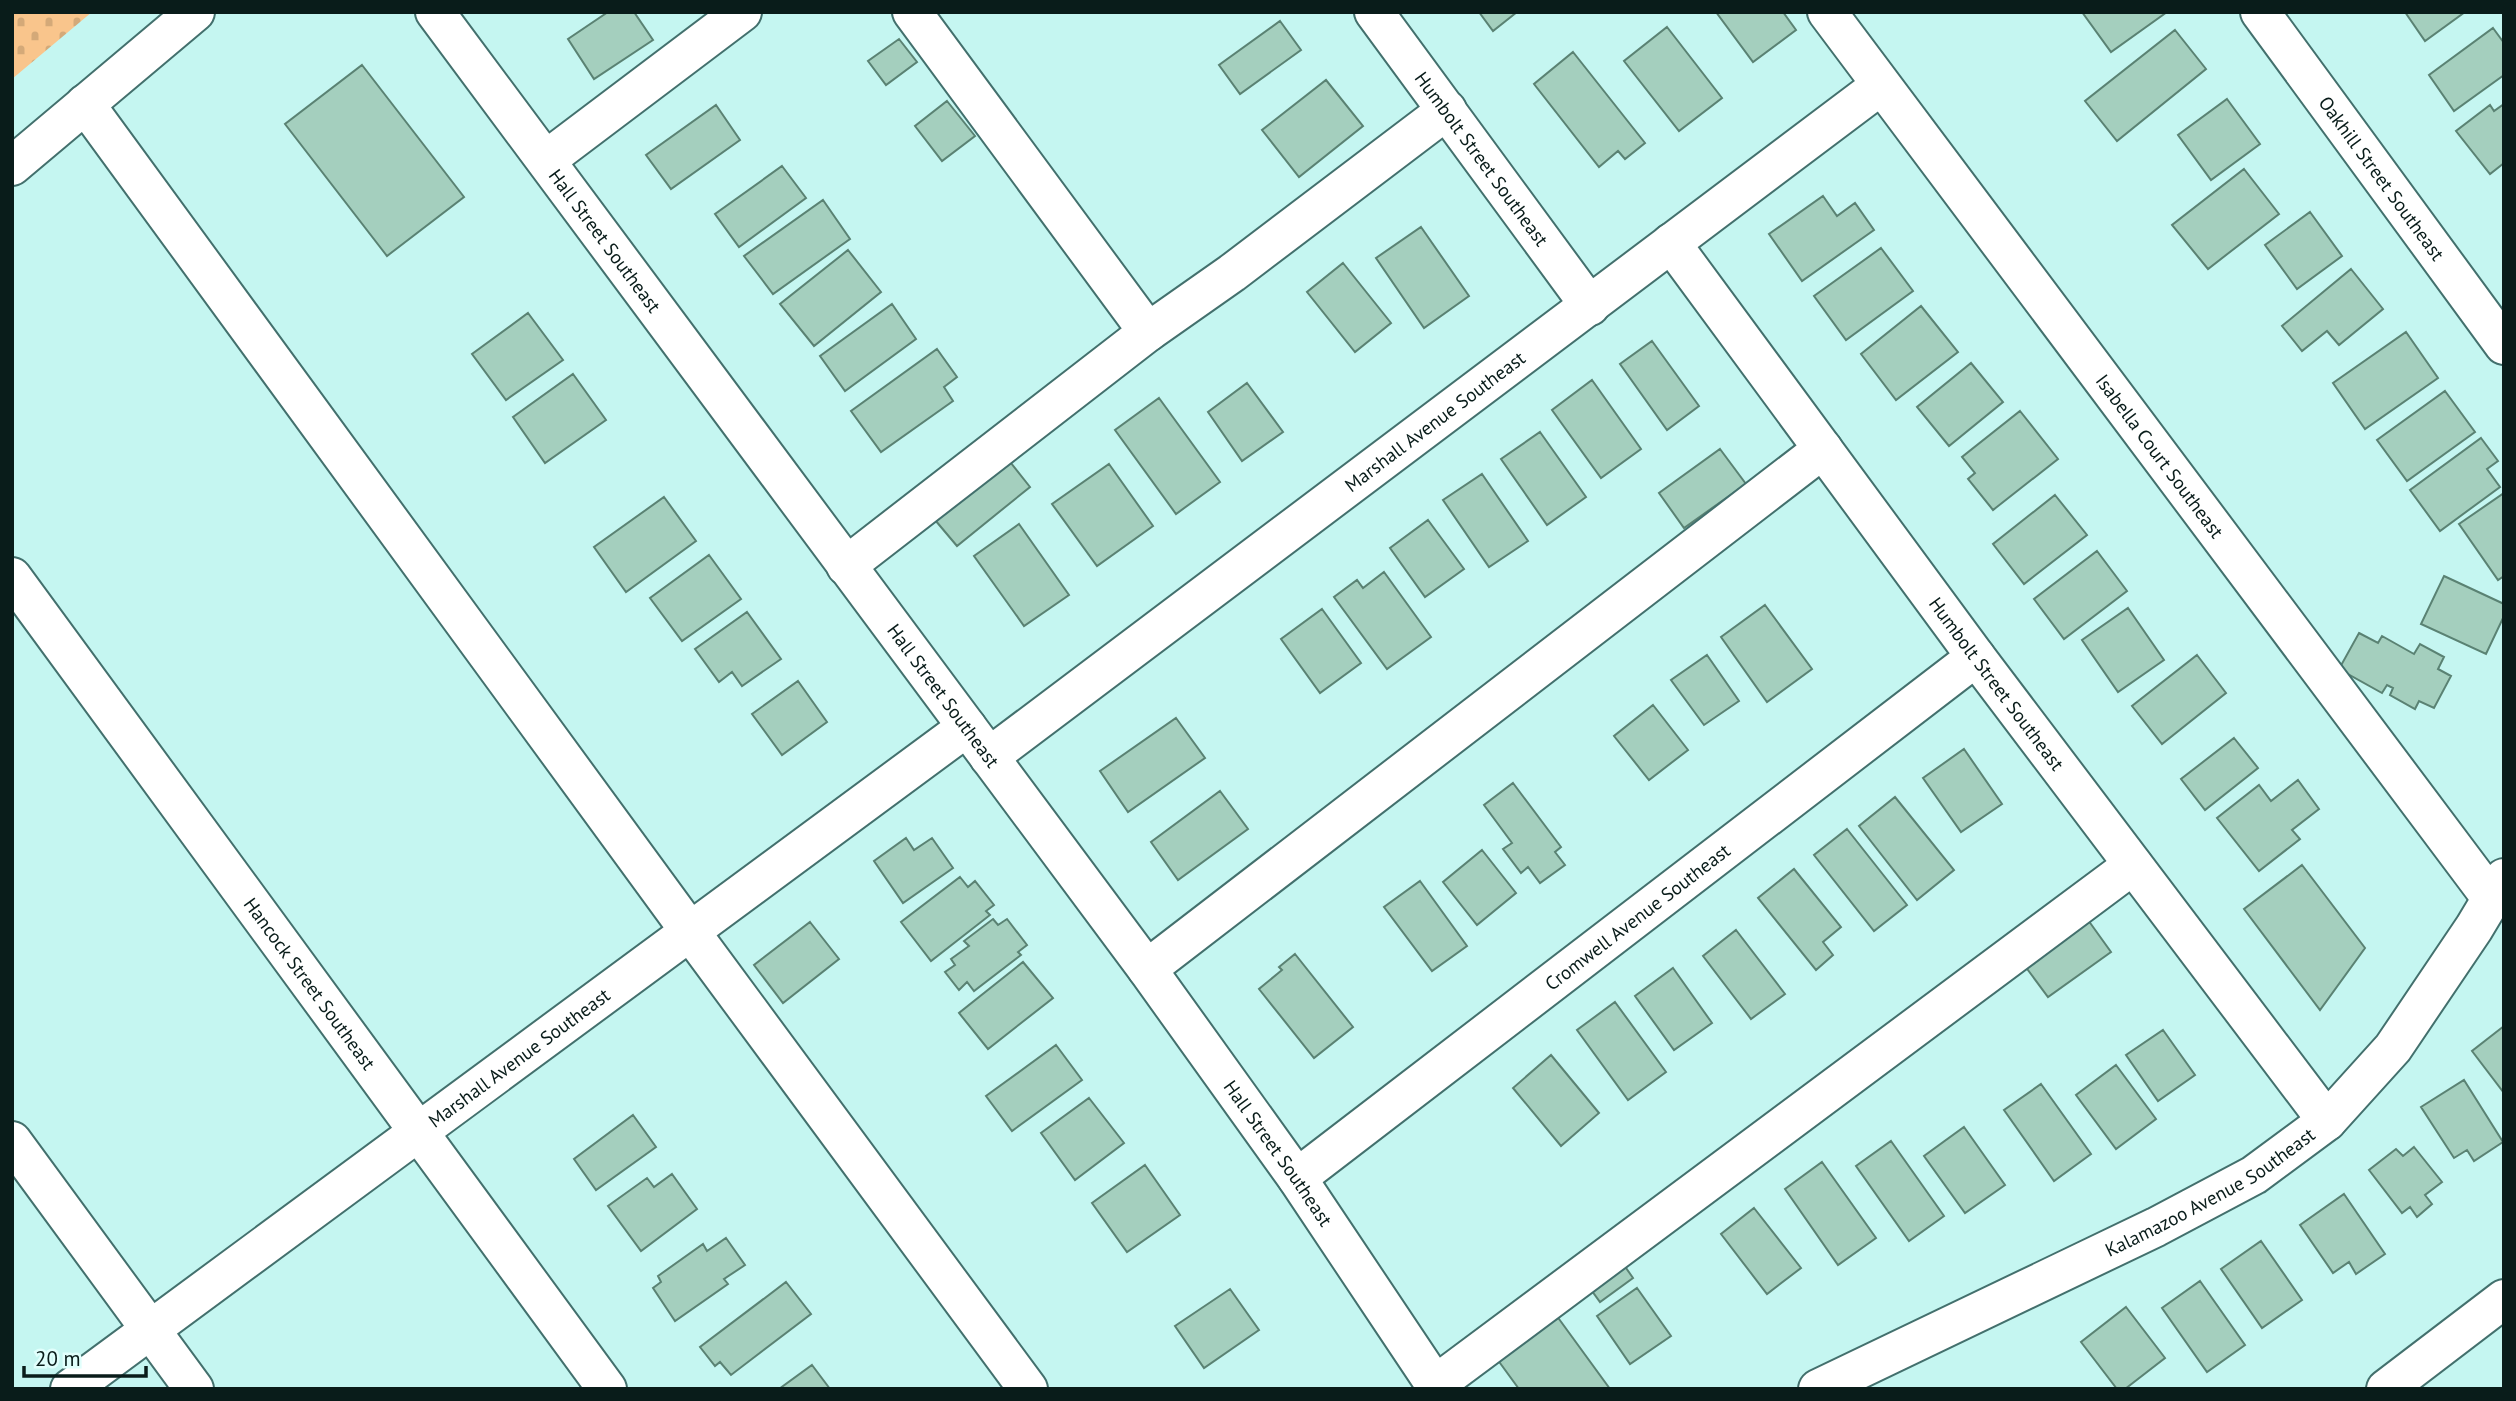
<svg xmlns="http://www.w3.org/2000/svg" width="2516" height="1401" viewBox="0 0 2516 1401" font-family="'PT Sans',sans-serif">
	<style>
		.cemetery { fill: url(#cemetery-stones) }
		.building { fill: #a4cfbe; stroke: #5a8273; stroke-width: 2 }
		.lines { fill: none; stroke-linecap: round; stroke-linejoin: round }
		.minor-casing { stroke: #43706d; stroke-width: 42 }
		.major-casing { stroke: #43706d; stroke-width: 42 }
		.minor { stroke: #fff; stroke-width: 38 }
		.major { stroke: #fff; stroke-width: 38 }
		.labels { text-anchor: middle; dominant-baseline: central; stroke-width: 6; stroke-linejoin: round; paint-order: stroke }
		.street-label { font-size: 19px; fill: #091c1a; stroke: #e1fffc }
	</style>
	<defs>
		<pattern id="cemetery-stones" width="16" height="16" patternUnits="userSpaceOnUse" patternTransform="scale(1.75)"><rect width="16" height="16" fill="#f9c58c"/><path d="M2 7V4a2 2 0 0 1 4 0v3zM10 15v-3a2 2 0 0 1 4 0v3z" fill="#d4a978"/></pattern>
	</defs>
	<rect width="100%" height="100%" fill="#c5f6f1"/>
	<!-- cemetery -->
	<path class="cemetery" d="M12,12H92L12,79Z"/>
	<!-- building -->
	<path class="building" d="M608,12H634L653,40L594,79L568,39Z
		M1479,12H1517L1493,31Z
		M1716,12H1783L1796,30L1753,62Z
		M2082,12H2167L2111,52Z
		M2405,12H2465L2425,41Z
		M1280,21L1301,50L1240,94L1219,65Z
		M1667,27L1722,98L1679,131L1624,61Z
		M2493,28L2504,43V75L2454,111L2429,75Z
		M2175,30L2206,69L2117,141L2085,101Z
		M899,39L917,62L886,85L868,61Z
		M1573,52L1645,143L1625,159L1618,151L1599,167L1534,84Z
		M362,65L464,197L387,256L285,124Z
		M1326,80L1363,126L1299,177L1262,130Z
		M2227,99L2260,144L2211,180L2178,135Z
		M947,101L975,136L942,161L915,126Z
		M2504,104V163L2490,174L2456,131L2490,105L2494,111Z
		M716,105L740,140L671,189L646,155Z
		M782,166L806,198L739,247L715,214Z
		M2244,169L2279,214L2208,269L2172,225Z
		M1823,196L1837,216L1855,203L1874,230L1802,281L1769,234Z
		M823,200L850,239L773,294L744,256Z
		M2310,212L2342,256L2297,289L2265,245Z
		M1421,227L1469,296L1424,328L1376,258Z
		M1881,248L1913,291L1846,340L1814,296Z
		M848,250L881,292L814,346L780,304Z
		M1343,263L1391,323L1355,352L1307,292Z
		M2351,269L2383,309L2339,345L2327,331L2302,351L2282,326Z
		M892,304L916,339L845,391L820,356Z
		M1921,306L1958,352L1896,400L1861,354Z
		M528,313L563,360L506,400L472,354Z
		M2406,332L2438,378L2365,429L2333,383Z
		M1652,341L1699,406L1667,430L1620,364Z
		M937,349L957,377L944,387L953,401L881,452L851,411Z
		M1971,363L2003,402L1949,446L1917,407Z
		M573,374L606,420L545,463L513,417Z
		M1592,380L1641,449L1601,478L1552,410Z
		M1247,383L1283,432L1242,461L1208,412Z
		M2445,391L2475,432L2407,481L2377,440Z
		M1159,398L1220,482L1176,514L1115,430Z
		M2020,411L2058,459L1993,510L1968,479L1975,473L1962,457Z
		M1540,432L1586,497L1547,525L1501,459Z
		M2481,438L2498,461L2487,469L2500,487L2440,531L2410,490Z
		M1720,449L1746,484L1684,528L1659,493Z
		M1003,453L1030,487L957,546L930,514Z
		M1109,464L1153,526L1097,566L1052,504Z
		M1482,474L1528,541L1489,567L1443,500Z
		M2504,493V576L2498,580L2459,524Z
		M2055,495L2087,535L2024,584L1993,544Z
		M664,497L696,541L626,592L594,547Z
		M1428,520L1464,569L1425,597L1390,548Z
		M1019,524L1069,595L1024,626L974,556Z
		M2097,551L2127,591L2064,639L2034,599Z
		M709,555L741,599L682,641L650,598Z
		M1384,572L1431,637L1387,669L1334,597L1357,580L1363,588Z
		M2444,576L2504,604V616L2486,654L2421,624Z
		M1765,605L1812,669L1767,702L1721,637Z
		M2128,608L2164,660L2118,692L2082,640Z
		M1322,609L1361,663L1320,693L1281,639Z
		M747,612L781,659L742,686L732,672L719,682L695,649Z
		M2359,633L2378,643L2382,636L2414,654L2420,644L2444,657L2438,669L2451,676L2434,708L2419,701L2415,709L2390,695L2393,688L2387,685L2382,693L2339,669Z
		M1707,655L1739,701L1704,725L1671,680Z
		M2197,655L2226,693L2162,744L2132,706Z
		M798,681L827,722L782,755L752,714Z
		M1653,705L1688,750L1649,780L1614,736Z
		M1176,718L1205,758L1128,812L1100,771Z
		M2234,738L2258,768L2205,810L2181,779Z
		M1964,749L2002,804L1961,832L1923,778Z
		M2298,780L2319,809L2292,830L2300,839L2259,871L2217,818L2259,785L2271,801Z
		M1513,783L1561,847L1555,852L1565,865L1540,883L1528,867L1521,873L1503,849L1512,843L1484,805Z
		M1220,791L1248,829L1178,880L1151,842Z
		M1895,797L1954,870L1917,900L1859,826Z
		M1847,829L1907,905L1874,931L1814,855Z
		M906,838L914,850L932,838L953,868L903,903L874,861Z
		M1482,850L1516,893L1477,925L1443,882Z
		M2302,865L2365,948L2320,1010L2244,909Z
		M1794,869L1841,927L1823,942L1833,955L1816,970L1758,898Z
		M960,877L968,887L975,881L994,905L986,911L990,915L931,961L901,922Z
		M1420,881L1467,946L1432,971L1384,907Z
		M2083,913L2111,952L2048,997L2019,958Z
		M993,919L998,925L1007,919L1027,945L1018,952L1021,955L974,991L967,982L959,990L945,972L955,965L951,959L969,946L964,941Z
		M810,922L839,959L783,1003L754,965Z
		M1736,930L1785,994L1751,1019L1703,956Z
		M1295,954L1353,1027L1314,1058L1259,989L1282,970L1279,967Z
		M1023,962L1053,998L988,1049L959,1013Z
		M1673,968L1712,1023L1674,1050L1635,996Z
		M1615,1002L1666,1072L1628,1100L1577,1030Z
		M2504,1026V1093L2472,1051Z
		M2163,1030L2195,1075L2158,1101L2126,1055Z
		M1056,1045L1082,1080L1012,1131L986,1096Z
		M1551,1055L1599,1113L1561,1146L1513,1088Z
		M2116,1065L2156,1119L2116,1149L2076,1095Z
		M2464,1080L2503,1142L2474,1161L2467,1150L2454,1158L2421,1107Z
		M2041,1084L2091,1154L2054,1181L2004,1110Z
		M1089,1098L1124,1143L1075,1180L1041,1133Z
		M633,1115L656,1147L596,1190L574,1159Z
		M1964,1127L2005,1185L1965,1213L1924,1156Z
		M1891,1141L1944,1216L1909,1241L1856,1166Z
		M2414,1147L2442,1182L2425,1195L2432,1204L2417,1217L2410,1207L2402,1213L2369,1170L2396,1149L2403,1156Z
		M1822,1162L1876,1238L1838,1265L1785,1189Z
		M1145,1165L1180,1215L1127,1252L1092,1203Z
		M672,1174L697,1209L641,1251L608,1206L647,1178L654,1187Z
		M2344,1194L2385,1254L2356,1274L2349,1262L2333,1273L2300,1225Z
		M1754,1208L1801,1268L1767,1294L1721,1234Z
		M726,1238L745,1265L724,1279L728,1284L675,1321L653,1288L661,1282L658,1276L703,1244L707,1251Z
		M2261,1241L2302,1300L2262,1328L2221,1269Z
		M1617,1255L1633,1278L1600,1302L1584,1280Z
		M2200,1281L2245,1345L2207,1372L2162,1308Z
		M786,1282L811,1314L731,1375L720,1362L715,1366L700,1347Z
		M1637,1288L1671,1336L1630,1364L1597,1316Z
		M1230,1289L1259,1330L1204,1368L1175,1326Z
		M2126,1307L2165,1358L2125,1389H2117L2081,1342Z
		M1551,1308L1610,1389H1519L1492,1352Z
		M812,1365L830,1389H779Z"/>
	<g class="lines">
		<!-- minor casing -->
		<g class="minor-casing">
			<g id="minor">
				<path d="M912,12L1148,332L1232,273L1447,110"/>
				<path id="s1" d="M1374,12L1590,306"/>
				<path id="s2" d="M1827,12L2492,899"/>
				<path id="s3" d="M2260,12L2504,345"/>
				<path d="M85,104L689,930L1028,1389"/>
				<path d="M546,160L742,12"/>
				<path id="s4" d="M1671,243L1976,657L2327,1121"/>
				<path d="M846,566L1148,332"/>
				<path id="s5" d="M12,577L607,1389"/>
				<path id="s6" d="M989,757L1880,86"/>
				<path d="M1147,969L1823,449"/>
				<path d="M12,1141L194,1389"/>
				<path id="s7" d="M1297,1178L1976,657"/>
				<path d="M1435,1385L2133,865"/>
				<path id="s8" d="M70,1389L967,727"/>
				<path id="s9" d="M1818,1389L2156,1227L2254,1175L2327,1121L2393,1048L2474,928L2504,878"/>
				<path d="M2386,1389L2504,1299"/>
			</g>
		</g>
		<!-- major casing -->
		<g class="major-casing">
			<g id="major">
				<path id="s10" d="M435,12L1147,969L1297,1178L1438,1389"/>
				<path d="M12,166L195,12"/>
			</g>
		</g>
		<!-- minor -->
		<use href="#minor" class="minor"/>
		<!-- major -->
		<use href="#major" class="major"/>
	</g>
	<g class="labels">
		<!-- street labels -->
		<g class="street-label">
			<text stroke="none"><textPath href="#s1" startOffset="182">Humbolt Street Southeast</textPath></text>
			<text stroke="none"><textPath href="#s3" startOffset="206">Oakhill Street Southeast</textPath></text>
			<text stroke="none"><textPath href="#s10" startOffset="285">Hall Street Southeast</textPath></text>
			<text stroke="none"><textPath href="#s6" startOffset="558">Marshall Avenue Southeast</textPath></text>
			<text stroke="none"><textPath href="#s2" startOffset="555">Isabella Court Southeast</textPath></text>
			<text stroke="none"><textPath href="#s4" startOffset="548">Humbolt Street Southeast</textPath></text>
			<text stroke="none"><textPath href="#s10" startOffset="852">Hall Street Southeast</textPath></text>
			<text stroke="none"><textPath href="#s7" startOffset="429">Cromwell Avenue Southeast</textPath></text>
			<text stroke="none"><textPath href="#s5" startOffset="504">Hancock Street Southeast</textPath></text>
			<text stroke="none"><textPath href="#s8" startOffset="558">Marshall Avenue Southeast</textPath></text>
			<text stroke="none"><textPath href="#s10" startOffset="1419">Hall Street Southeast</textPath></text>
			<text stroke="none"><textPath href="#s9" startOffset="439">Kalamazoo Avenue Southeast</textPath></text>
		</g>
	</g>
	<!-- border -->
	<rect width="2516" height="1401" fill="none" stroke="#091c1a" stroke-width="28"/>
	<!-- scale -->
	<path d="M24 1366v10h122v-10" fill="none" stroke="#091c1a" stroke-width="3.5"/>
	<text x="35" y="1366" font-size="21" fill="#091c1a" stroke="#e1fffc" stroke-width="5" paint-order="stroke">20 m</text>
</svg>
